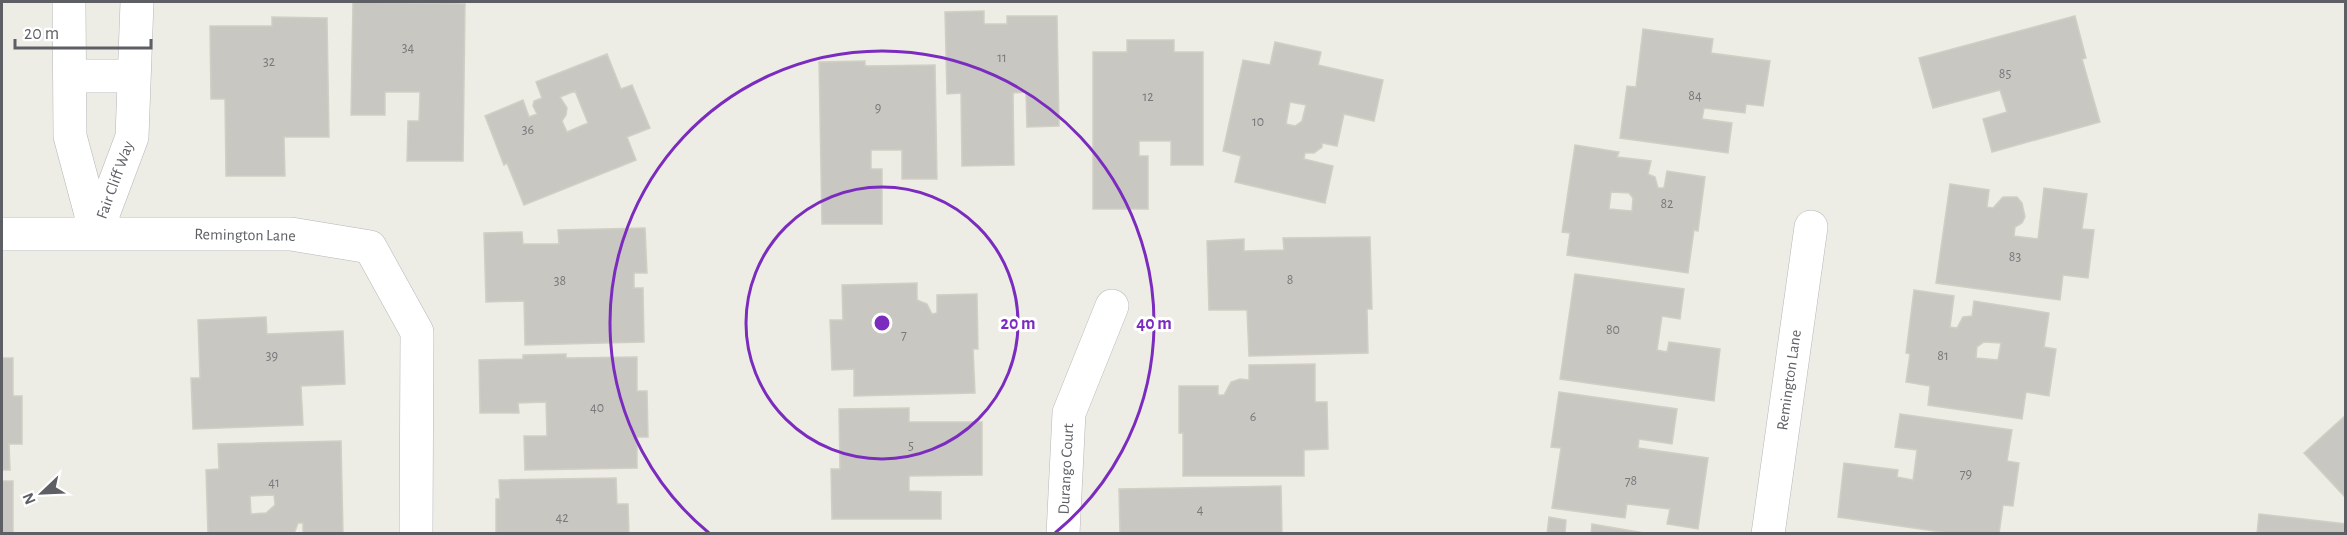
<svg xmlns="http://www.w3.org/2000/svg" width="2347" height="535" viewBox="0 0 2347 535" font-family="'Alegreya Sans',sans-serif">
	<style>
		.building { fill: #c9c7c2; stroke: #d1cfc4; stroke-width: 1.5; fill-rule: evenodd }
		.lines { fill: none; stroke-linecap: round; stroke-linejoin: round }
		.minor-casing { stroke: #b5b6ba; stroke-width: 34 }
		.minor { stroke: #fff; stroke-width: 33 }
		.ring { fill: none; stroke: #7b2cbf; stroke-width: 3 }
		.labels { text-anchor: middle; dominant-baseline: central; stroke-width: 6; stroke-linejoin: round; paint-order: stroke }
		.number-label { font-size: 14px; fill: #78797c }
		.street-label { font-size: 16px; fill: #5d5f64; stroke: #fff }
		.centre { fill: #7b2cbf; stroke: #fff; stroke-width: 3 }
		.ring-label { font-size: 18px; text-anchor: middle; font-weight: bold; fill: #7b2cbf; stroke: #fff; stroke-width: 6; stroke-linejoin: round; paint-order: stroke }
	</style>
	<rect width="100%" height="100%" fill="#edede5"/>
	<!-- building -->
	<path class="building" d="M353,2L465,4L463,161H407L408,121H419L420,92H385V115H351Z
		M984,11V24H1007V16H1057L1059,126L1027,127L1026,92L1013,93L1014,165L962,166L961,93L947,94L945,12Z
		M2075,16L2086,58L2082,59L2100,122L1992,152L1983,119L2007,112L2000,90L1933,108L1919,58Z
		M272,17L327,18L329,137H284L285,176H226L225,99H211L210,26H272Z
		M1643,29L1713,39L1711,53L1770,61L1763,106L1746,104L1745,113L1704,108L1702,119L1732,123L1728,153L1620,138L1627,86L1636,87Z
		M1127,40H1174V52H1203V165H1171V141H1139V156H1148V209H1093V52H1127Z
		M1275,42L1321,52L1318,65L1383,80L1374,121L1344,114L1337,146L1322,143V147L1314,153H1305L1304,159L1333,166L1325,203L1235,182L1241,156L1223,151L1243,60L1270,65ZM1290,102L1306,105L1302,121L1295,126L1286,124Z
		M607,54L621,89L632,85L650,128L627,137L636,160L524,205L507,163L504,165L485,116L523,100L529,117L537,114L533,106L534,101L542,98L536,82ZM575,91L588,123L567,132L562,121L566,115L567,108L560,97Z
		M865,61V66L935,65L937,179H902V150H871V169H882V224H822L819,62Z
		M1575,145L1619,152L1617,157L1651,161L1648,174L1655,177L1658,188H1664L1667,171L1705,177L1698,231L1694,230L1688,273L1567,255L1570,233L1562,232ZM1611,192L1629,193L1633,198L1632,211L1609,209Z
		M1950,184L1989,190L1987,207L1993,208L2003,197H2017L2022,203L2025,217L2022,223L2015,227L2014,236L2038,239L2044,188L2087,194L2082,229L2094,230L2088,278L2063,275L2060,300L1936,283Z
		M645,228L647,273H634V288H643L644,342L525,345L524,301L486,302L484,233L522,232L523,244H559L558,230Z
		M1370,237L1372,309H1367L1368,353L1249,356L1247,310H1209L1207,241L1244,239V251L1284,250L1283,238Z
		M1575,274L1684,289L1680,319L1662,316L1657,350L1667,352L1669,342L1720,349L1714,401L1560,379Z
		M917,283V300L927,304L932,314L937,313V295L977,294L978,349H973L975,393L854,396V369L832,370L830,320H843L842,285Z
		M1914,290L1954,296L1950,327L1957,328L1963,317L1972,316L1974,301L2049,313L2044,347L2056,349L2049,396L2026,392L2022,419L1928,405L1930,386L1906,382L1910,354L1906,353ZM1984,342L2001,343L1998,360L1976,358L1977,347Z
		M266,317L267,334L343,331L345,384L301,386L303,425L193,429L191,378H200L198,320Z
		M566,354V358L637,357V391H647L648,437H637V468L525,470L524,436H547L546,402L518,403L519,413H480L479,360L523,359V355Z
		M2,358H13V396H22V444H9L10,470H2Z
		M1315,364V402H1327L1328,449L1304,450V476H1183V433H1179V386H1218V395H1224L1231,382L1240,379L1249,380V365Z
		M1559,392L1677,409L1672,444L1639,439L1638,448L1708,458L1698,529L1667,524L1670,509L1627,504L1625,518L1552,508L1561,448L1551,447Z
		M909,408V422H982V475L909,476V491L941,492V519H832L831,469H840L839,409Z
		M1900,414L2012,430L2007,461L2019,463L2013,506L2003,505L1999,534H1955L1838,517L1844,463L1898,470L1897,477L1913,480L1917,450L1895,447Z
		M2346,415V498L2304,453Z
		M341,441L343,534H303V523H298L294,534H208L206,470L219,469L218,444ZM274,495L275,505L266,513L251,514L250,496Z
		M616,478L617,504H628L629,534H493L496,532V499H500L499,480Z
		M2,481H13V534H2Z
		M1281,486L1282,533L1120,534L1119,489Z
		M2259,514L2346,524L2344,534H2257Z
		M1549,517L1566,520L1565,533L1570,534H1547Z
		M1592,524L1650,534H1591Z"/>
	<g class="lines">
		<!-- minor casing -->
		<g class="minor-casing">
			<path id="minor" d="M69,2L70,136L96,233
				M70,76H134
				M96,233L132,137L137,2
				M2,234H291L370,247L417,332L416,534
				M1063,534L1069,413L1112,306
				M1768,534L1811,227"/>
		</g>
		<!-- minor -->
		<use href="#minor" class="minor"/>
	</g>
	<!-- distance rings -->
	<g class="ring">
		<circle cx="882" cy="323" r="136"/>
		<path d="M709 533A272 272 0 1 1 1055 533"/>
	</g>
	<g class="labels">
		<!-- number labels -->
		<g class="number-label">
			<text x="408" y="48">34</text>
			<text x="1002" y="58">11</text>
			<text x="269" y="62">32</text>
			<text x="2005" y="74">85</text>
			<text x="1695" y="96">84</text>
			<text x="1148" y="97">12</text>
			<text x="878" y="108">9</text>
			<text x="1258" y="122">10</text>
			<text x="528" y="130">36</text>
			<text x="1667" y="204">82</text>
			<text x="2015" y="257">83</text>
			<text x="1290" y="280">8</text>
			<text x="560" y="281">38</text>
			<text x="1613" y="330">80</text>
			<text x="904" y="335">7</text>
			<text x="272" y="356">39</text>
			<text x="1943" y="356">81</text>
			<text x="597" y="408">40</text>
			<text x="1253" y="417">6</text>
			<text x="911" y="446">5</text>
			<text x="1966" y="474">79</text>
			<text x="1631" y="481">78</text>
			<text x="274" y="483">41</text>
			<text x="1200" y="510">4</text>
			<text x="562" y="518">42</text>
		</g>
		<!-- street labels -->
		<g class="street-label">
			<text transform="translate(115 180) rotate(-70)">Fair Cliff Way</text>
			<text transform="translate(245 235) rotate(1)">Remington Lane</text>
			<text transform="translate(1789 380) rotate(-82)">Remington Lane</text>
			<text transform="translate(1066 469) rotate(-87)">Durango Court</text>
		</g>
	</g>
	<circle cx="882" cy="323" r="9" class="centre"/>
	<g class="ring-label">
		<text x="1018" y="329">20 m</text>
		<text x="1154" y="329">40 m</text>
	</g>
	<!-- border -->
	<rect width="2347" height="535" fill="none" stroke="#5d5f64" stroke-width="6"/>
	<!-- north arrow -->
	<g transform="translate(42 493) rotate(247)" stroke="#ffffff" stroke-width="4.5" paint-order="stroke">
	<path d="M0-4.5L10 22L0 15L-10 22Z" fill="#5d5f64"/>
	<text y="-9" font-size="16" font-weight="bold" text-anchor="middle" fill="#5d5f64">N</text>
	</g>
	<!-- scale -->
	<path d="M15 39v9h136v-9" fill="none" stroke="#5d5f64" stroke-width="3"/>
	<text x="24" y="39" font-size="18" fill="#5d5f64" stroke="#ffffff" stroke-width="4.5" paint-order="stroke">20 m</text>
</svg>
